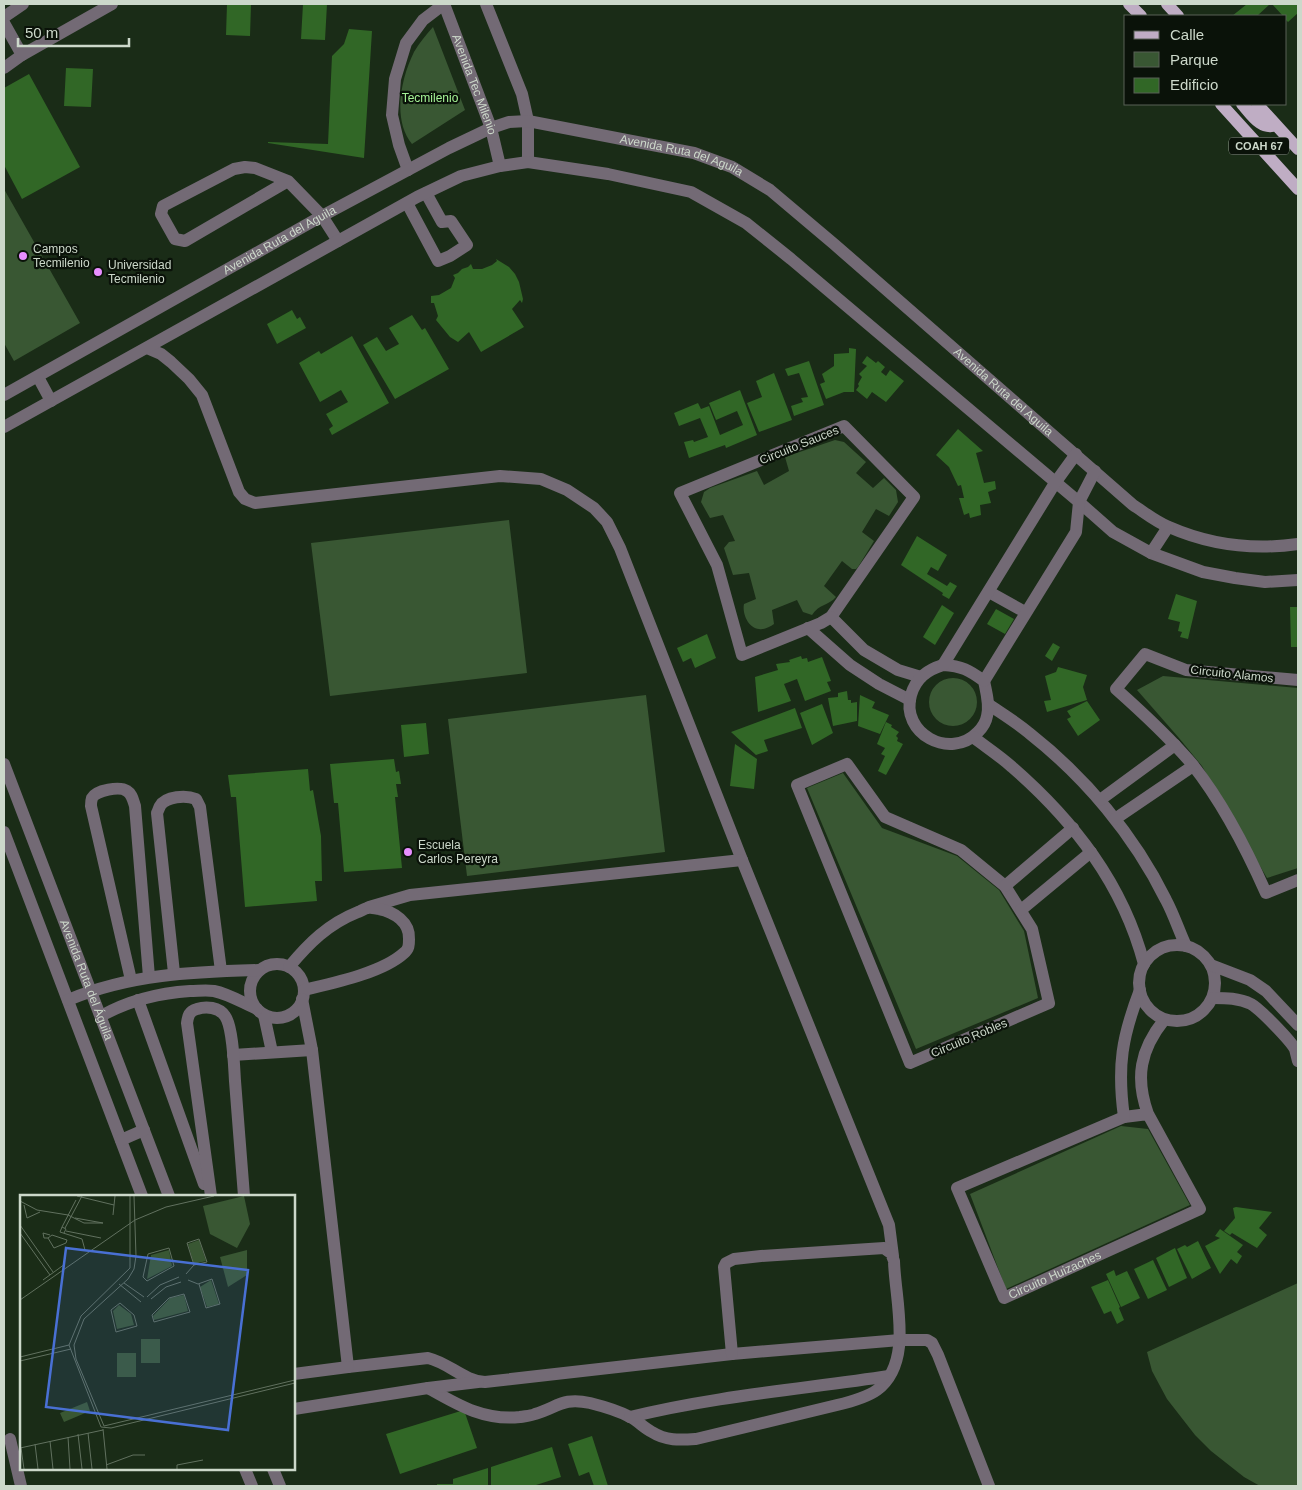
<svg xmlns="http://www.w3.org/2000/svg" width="1302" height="1490" viewBox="0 0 1302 1490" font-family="Arial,sans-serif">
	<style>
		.green { fill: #395733 }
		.building { fill: #316726 }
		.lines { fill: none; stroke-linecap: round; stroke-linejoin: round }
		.minor { stroke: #736a75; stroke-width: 12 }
		.major { stroke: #bfadc4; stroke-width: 12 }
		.poi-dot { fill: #e88eff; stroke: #0a1209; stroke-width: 2 }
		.labels { text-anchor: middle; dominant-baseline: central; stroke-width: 4.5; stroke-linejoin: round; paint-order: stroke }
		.shield { fill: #0a1209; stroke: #929d90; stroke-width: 1 }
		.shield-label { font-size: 11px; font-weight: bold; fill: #ccd8ca }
		.street-label { font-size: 12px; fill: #ccd8ca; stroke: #0a1209 }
		.park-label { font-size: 12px; fill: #a5f296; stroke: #0a1209 }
		.poi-label { font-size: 12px; fill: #ccd8ca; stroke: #0a1209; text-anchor: start }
		.inset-road { fill: none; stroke: #61715f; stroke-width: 1 }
		.view { fill: #4970d4; fill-opacity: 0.15; stroke: #4970d4; stroke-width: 2.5 }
		.inset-edge { fill: none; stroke: #ccd8ca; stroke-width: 2.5 }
	</style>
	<rect width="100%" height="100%" fill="#1a2c17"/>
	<!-- green -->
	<path class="green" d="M433,27L465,110L412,144C392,120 401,78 414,52C419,43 426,35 433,27Z
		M4,189L80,323L14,361L4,343Z
		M835,440L844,442L866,462L856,473L873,488L884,478L896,490L898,502L889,516L876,509L862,532L874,541L858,567L856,569H852L842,561L824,586L836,597C828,606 819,604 812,615L803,612L797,600L772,610L774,624C770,627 764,630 759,629C748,628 742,613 744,604L756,599L749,573L733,575L724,548L729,542L735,541L723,515L710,518L701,502L704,492L710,488L757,471L764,485L789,471L785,457Z
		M509,520L527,673L330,696L311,543Z
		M1163,676L1298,688V868L1267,878L1202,766L1179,738L1137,690Z
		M929 702a24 24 0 1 1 48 0a24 24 0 1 1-48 0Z
		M646,695L665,852L467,876L448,719Z
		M843,773L882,828L957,856L999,890L1024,931L1038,998L916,1049L807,788Z
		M1121,1126L1148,1129L1190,1205L1006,1289L970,1194Z
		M1298,1283V1485L1260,1486L1244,1477L1211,1451L1195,1435L1167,1399L1152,1371L1147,1352Z"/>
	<!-- building -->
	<path class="building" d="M227,4H251L250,36L226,35Z
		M303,4H327L325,40L301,39Z
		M1247,4H1270L1257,16H1232Z
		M1272,4H1298V13L1288,22L1286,20V16H1283Z
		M349,29L372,31L364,158L268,143V142L328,144L332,56L344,44Z
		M66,68L93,69L91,107L64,106Z
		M29,74L80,167L22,199L4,165V88Z
		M496,259L509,267L515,274L519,282L523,299L522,303L520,300L512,309L524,327L481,352L469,332L458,342L450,337L436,320L438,316L434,303H431V296L439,295L451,288L455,278L453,275L458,273L462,269L468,267L471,264L473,269H482L492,265L497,261Z
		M292,310L297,319L300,317L306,328L277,344L267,324Z
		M412,315L422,330L425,328L449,369L395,399L363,345L377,337L386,351L399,344L389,328Z
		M352,336L389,403L332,435L329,429L333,426L326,414L348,402L341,390L320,402L299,363L319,351L321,354Z
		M849,348L856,349L854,392H844L826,399L820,384L825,382L822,374L834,366V354L849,353Z
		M867,356L876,363L878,361L885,367L881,372L886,376L890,370L904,381L886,402L872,392L867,399L856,390L859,386L858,384L862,377L859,374L867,366L862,363Z
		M809,361L824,405L794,416L791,406L803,402L801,398L808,397L799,373L788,376L785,369Z
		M774,373L792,420L759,432L747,403L762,397L756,381Z
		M740,390L757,435L726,448L725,445L689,458L684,442L693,440L694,442L708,437L700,418L679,426L674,413L698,403L701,409L709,406L720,435L743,425L737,411L716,420L709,403Z
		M958,429L983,451L976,453L984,483L995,481L996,489L988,492L991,503L980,505L981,515L970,518L969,513L964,515L959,498H964L961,485L958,486L949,467L936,455Z
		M917,536L947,555L938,571L931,567L927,574L947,586L950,582L957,586L949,599L942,595L943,593L901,565Z
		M1176,594L1197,601L1188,639L1180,637L1182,632L1178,631L1180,622L1168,619Z
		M942,605L954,613L935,645L923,637Z
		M1290,607H1298V647H1291Z
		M996,609L1014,619L1005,634L987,624Z
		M707,634L716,658L695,668L691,658L683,662L677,648Z
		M1053,643L1060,647L1052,661L1045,656Z
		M801,656L802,659L807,658L808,662L822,657L831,681L827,682L831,691L805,701L797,679L784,684L791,701L758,712L755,677L778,670L776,664L790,662L789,660Z
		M1058,667L1087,675L1083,687L1087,700L1047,712L1044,701L1051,700L1045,676L1056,672Z
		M847,691L848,700H851V703L857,702V721L833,726L828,698L838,697V693Z
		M860,695L875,702L872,708L889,715L880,734L858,726Z
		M1087,701L1100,720L1078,736L1067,719L1071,717L1067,711Z
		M822,704L833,733L812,745L800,713Z
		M795,708L802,728L764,740L768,751L756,755L731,732Z
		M886,722L892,725L891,727L899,732L896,736L898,738L897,741L903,744L886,775L878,771L885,756L881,754L885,748L877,744Z
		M426,723L429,754L404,757L401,725Z
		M735,744L757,759L754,789L730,786Z
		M394,759L396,772L399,771L401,784H396L398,797H395L402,868L344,872L338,803H334L330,764Z
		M308,769L310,791L313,790L321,836L322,881H315L317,901L245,907L236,797H231L228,775Z
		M1236,1207L1272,1212L1259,1228L1267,1235L1257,1248L1232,1233L1230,1235L1224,1231L1235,1218L1233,1208Z
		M1220,1229L1243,1245L1237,1252L1242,1256L1237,1264L1231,1259L1220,1274L1205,1246L1220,1238L1215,1236Z
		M1198,1241L1211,1268L1192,1279L1177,1249L1185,1245L1187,1247Z
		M1175,1248L1187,1278L1169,1287L1156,1258Z
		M1153,1260L1167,1290L1148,1299L1134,1269Z
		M1114,1270L1116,1276L1127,1271L1140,1298L1121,1307L1106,1274Z
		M1108,1280L1120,1307L1119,1308L1124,1320L1117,1324L1111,1311L1104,1314L1091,1287Z
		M464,1410L477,1448L400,1474L386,1434Z
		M592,1436L608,1486H594L589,1472L579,1476L568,1444Z
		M552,1447L561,1477L533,1486H491V1467Z
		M488,1468V1486H437V1484H453V1479Z"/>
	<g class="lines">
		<!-- minor -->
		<g class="minor">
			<path id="s1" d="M444,4L491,128L500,166"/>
			<path d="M486,4L522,94L528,121V162"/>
			<path d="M4,17L23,4"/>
			<path d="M4,23L22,55"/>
			<path d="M4,68L22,55L112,4"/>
			<path d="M408,170L399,145L392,115L395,79L406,43L423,20L444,4"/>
			<path d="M288,181L185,241L175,239L161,214L163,206L234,169L245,167L255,168L288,181L322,216L338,241"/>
			<path d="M407,203L438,261L450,256L467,245L451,221L442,222L426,193"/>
			<path d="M147,348L161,354L171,362L189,379L202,395L239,492L245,499L255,503L500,476L541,479L567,490L594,508L607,522L620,548L742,860"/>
			<path d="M38,377L51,401"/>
			<path id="s2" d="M4,395L322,216L449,148L491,128L509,122L528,121L694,153L732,167L770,190L834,244L1133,505C1144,512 1156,522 1169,527C1210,545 1255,550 1298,544"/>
			<path d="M844,426L914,497L831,617L821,623L742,655L717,565L680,493Z"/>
			<path d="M4,427L417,197L461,176L500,166L528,162L608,174L691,192L746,223L791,259L1079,502L1113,532L1151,553L1203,572L1235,578L1265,582L1298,580"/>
			<path d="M1151,553L1168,527"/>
			<path d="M989,592L1025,612"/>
			<path d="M831,617L864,650L898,670L921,677"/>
			<path d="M808,628L850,665L879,684L910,700"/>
			<path d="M943,665C962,666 969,670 984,681C986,691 990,705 987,716C986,722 982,728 978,732C950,761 900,733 911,695C916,678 927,670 943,665Z"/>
			<path d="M943,665L1055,483L1076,454"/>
			<path d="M1298,680L1186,670L1145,654L1116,689C1143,713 1169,737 1192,764C1223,803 1246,848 1266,893L1298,880"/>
			<path d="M984,681L1076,532L1079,502L1095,471"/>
			<path d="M988,704C1001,713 1016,722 1029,733C1085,777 1134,835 1166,900C1174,915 1179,931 1186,946"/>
			<path d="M973,737C986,747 1000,756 1012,767C1074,821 1123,884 1144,964"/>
			<path id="s3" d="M4,764L169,1196"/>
			<path d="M847,764L885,817L961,850L1005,886L1032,929L1049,1003L910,1063L797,785Z"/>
			<path d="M1100,800L1175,745"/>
			<path d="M1115,819L1193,766"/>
			<path d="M4,832L142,1196"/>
			<path d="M1005,886L1073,828"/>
			<path d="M369,907L410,895L742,860L889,1225L893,1256"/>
			<path d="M1021,910L1091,852"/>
			<circle cx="1177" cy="983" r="38"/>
			<circle cx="277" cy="991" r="27"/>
			<path d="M1211,965L1250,980L1266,991L1298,1025"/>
			<path d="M289,967C309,943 328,924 358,912C361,911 365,908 368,908C372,907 376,909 379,909C394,912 410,922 409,939C409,945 409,949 404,953C382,973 333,983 304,990"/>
			<path d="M174,973L157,813C158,811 159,808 160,806C166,796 186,795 196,799L200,807L221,971"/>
			<path d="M131,980L91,806C91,803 91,801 92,798C96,790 120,786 127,791C132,794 133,800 135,806L149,977"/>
			<path d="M1213,998C1226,998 1239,998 1251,1004C1260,1009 1290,1040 1295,1049C1296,1053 1297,1057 1298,1061"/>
			<path d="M302,999L312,1050L348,1367L428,1358C449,1363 464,1381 485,1382L732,1354L900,1340H927L932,1343L938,1355L989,1486"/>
			<path d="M68,1000C130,974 192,972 259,970"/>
			<path d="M138,1000L204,1184"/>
			<path d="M264,1015L272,1052"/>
			<path d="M101,1016C128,1001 159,993 190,991C198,991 206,990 214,991C229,994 243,1003 257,1009"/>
			<path d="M233,1055L312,1050"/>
			<path id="s4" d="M1148,1114L1124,1117L957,1188L1004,1298L1200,1209L1148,1114C1135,1078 1140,1050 1164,1020"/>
			<path d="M1124,1117C1117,1066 1122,1037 1140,990"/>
			<path d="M121,1140L144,1130"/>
			<path d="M211,1196L187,1023C188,1016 189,1011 197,1009C206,1006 219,1007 225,1016C233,1027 234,1066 235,1081C238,1119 241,1158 244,1196"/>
			<path d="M294,1374L348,1367"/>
			<path d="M428,1388C458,1405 484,1421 520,1417C525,1416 531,1416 535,1414C558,1407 563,1397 590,1403C602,1406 619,1411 630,1417C638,1421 644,1428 652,1432C666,1441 680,1440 696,1439L837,1405C850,1402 866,1398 877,1390C914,1362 895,1301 894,1261L891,1253L884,1248L761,1256L734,1259L726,1263L724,1267L732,1354"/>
			<path d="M294,1409L428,1388L478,1382"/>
			<path d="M630,1417C715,1396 803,1389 889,1376"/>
			<path d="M10,1439L21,1486"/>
			<path d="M245,1469L252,1486"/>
			<path d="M273,1469L280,1486"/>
		</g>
		<!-- major -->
		<path class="major" d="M1129,4L1141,16
			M1167,4L1178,16
			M1221,104L1298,189
			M1242,104C1251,114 1261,131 1276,125
			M1257,104L1298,149"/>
	</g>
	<!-- markers -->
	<g class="poi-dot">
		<circle cx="23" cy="256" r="5"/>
		<circle cx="98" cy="272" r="5"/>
		<circle cx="408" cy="852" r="5"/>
	</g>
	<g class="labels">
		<!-- shield labels -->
		<rect class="shield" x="1229" y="137.5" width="60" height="17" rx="4"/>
		<g class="shield-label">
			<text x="1259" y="146">COAH 67</text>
		</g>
		<!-- street labels -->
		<g class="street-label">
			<text stroke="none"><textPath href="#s1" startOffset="86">Avenida Tec Milenio</textPath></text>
			<text stroke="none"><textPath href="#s2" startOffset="751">Avenida Ruta del Aguila</textPath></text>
			<text stroke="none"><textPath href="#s2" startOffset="316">Avenida Ruta del Aguila</textPath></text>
			<text stroke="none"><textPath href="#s2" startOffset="1156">Avenida Ruta del Aguila</textPath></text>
			<text transform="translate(799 445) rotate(-22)">Circuito Sauces</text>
			<text transform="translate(1232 674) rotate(6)">Circuito Alamos</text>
			<text stroke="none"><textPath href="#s3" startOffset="231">Avenida Ruta del Águila</textPath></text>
			<text transform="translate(969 1038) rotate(-23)">Circuito Robles</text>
			<text stroke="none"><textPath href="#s4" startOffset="381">Circuito Huizaches</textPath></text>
		</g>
		<!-- park labels -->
		<g class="park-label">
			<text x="430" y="98">Tecmilenio</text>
		</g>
		<!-- poi labels -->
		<g class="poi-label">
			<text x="33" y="249">Campos<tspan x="33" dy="14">Tecmilenio</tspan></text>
			<text x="108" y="265">Universidad<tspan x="108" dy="14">Tecmilenio</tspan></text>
			<text x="418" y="845">Escuela<tspan x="418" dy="14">Carlos Pereyra</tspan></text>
		</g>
	</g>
	<!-- overview -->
	<g transform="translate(20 1195)">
		<rect width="275" height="275" fill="#1a2c17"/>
		<path d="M224,1L230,29L217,53L190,39L183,11ZM179,45L186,66L174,69L168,49ZM149,55L152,71L127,84L131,60ZM227,55V80L208,92L200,62ZM191,85L199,109L187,112L180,92ZM164,100L168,116L134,125L133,121L150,103ZM99,110L111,119L114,130L97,134L93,116ZM121,144H140V168H121ZM97,158H116V182H97ZM67,207L70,216L44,227L40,218Z" fill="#395733"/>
		<path class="inset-road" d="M57,1L94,10M110,1V73L61,121L49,150L81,232L91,233L275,188M0,6L17,15L48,20L64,28H83M4,10L7,23L20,17M93,20L95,1M55,23L83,28M0,30L33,77M42,32L56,5M45,33L62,1M46,36L81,43M0,38L30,80M44,38L46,34L42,32L40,37L62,44L65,55M32,40L47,45L46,48L34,53L28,43ZM28,43H24L23,38L30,40M149,53L154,71L127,86L123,82L128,59ZM166,79L174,70L187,67L179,44L167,48L174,70M23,85L45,69M168,85L178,89L192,84L200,109L186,113L179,89M104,88L124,102M99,89L121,107M164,99L170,117L134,127L132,120L149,103ZM127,102L140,90L159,82M131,104L146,92L161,87M0,105L115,25L146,12L194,1M100,108L114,120L117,131L96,137L91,115ZM0,162L49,150M0,166L51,154M84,231L56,164L54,150L64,124L108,84L114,74L116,61L114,1M84,231L275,185M83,234L87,274M68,238L72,274M58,239L62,274M48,242L50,274M30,246L33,274M15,249L18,274M0,253L83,235M1,253L4,274M86,270L113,260H125M157,274V270L183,265"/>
		<path class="view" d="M46,53L228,75L208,235L26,212Z"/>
		<rect width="275" height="275" class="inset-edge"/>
	</g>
	<!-- border -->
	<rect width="1302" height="1490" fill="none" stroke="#ccd8ca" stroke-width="10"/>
	<!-- legend -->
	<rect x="1124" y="15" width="162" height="90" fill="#0a1209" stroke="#586156"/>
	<rect x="1134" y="31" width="25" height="8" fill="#bfadc4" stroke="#586156"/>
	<text x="1170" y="40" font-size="15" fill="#ccd8ca">Calle</text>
	<rect x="1134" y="52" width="25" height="15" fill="#395733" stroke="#586156"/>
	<text x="1170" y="65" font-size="15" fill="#ccd8ca">Parque</text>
	<rect x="1134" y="78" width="25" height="15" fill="#316726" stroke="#586156"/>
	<text x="1170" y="90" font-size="15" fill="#ccd8ca">Edificio</text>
	<!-- scale -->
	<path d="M18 38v8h111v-8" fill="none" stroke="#ccd8ca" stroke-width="2.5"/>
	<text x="25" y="38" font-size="15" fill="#ccd8ca" stroke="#0a1209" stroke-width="4" paint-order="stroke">50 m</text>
</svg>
